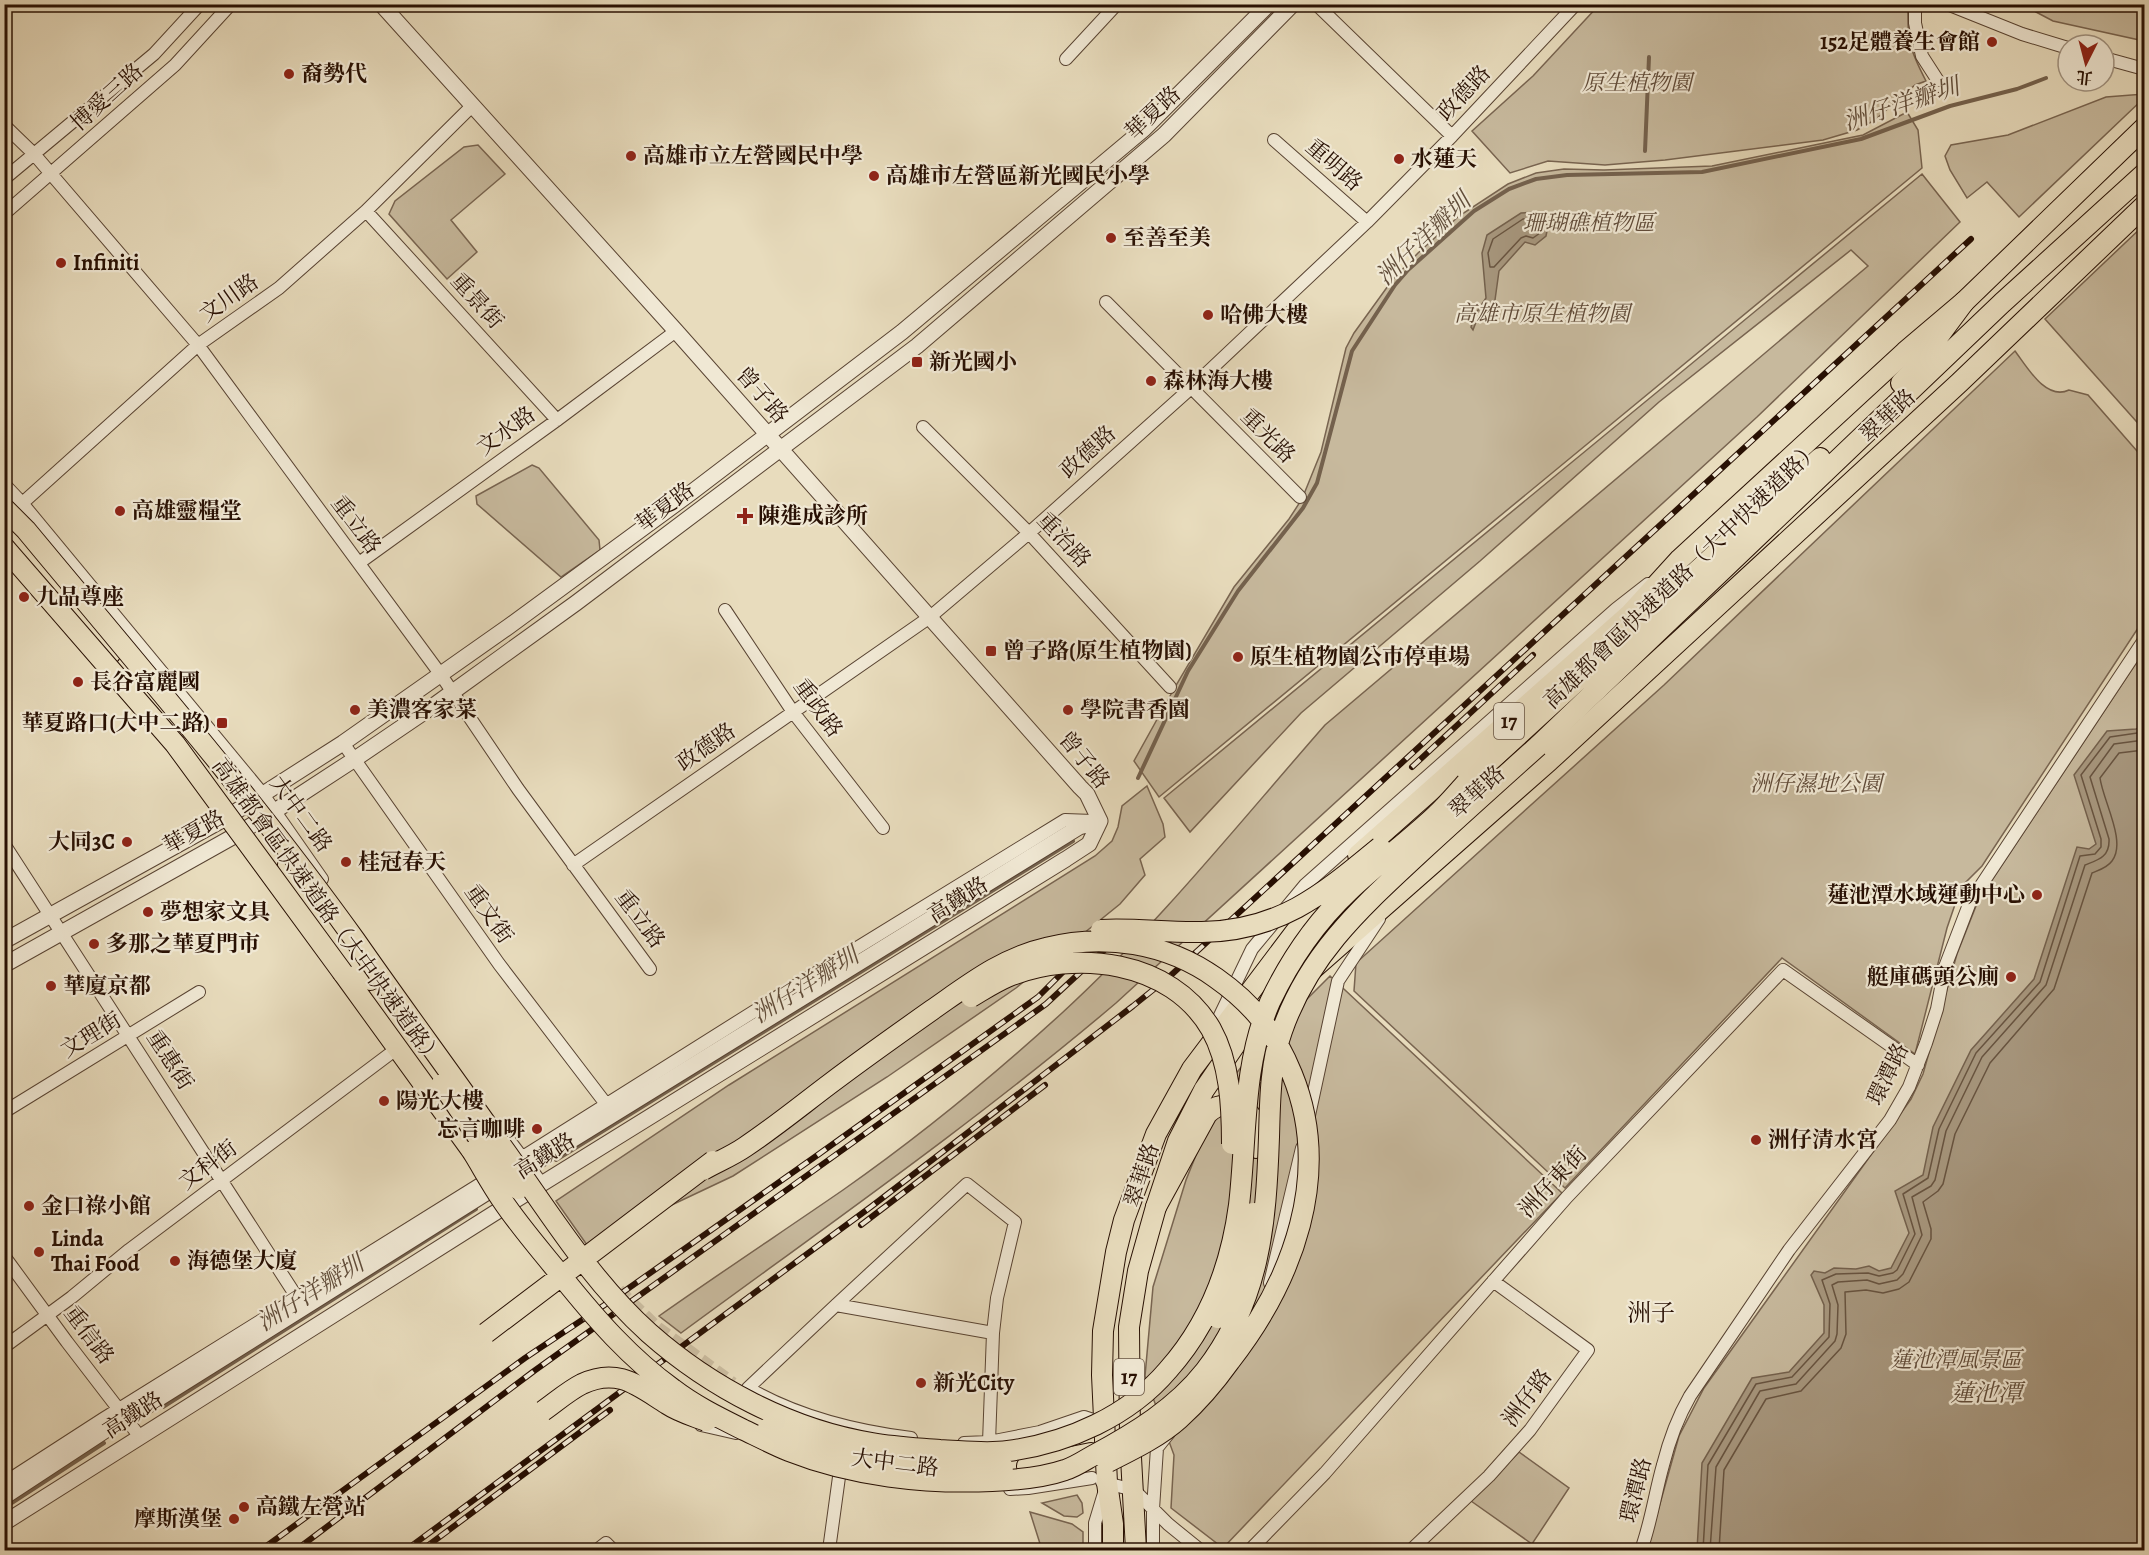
<svg xmlns="http://www.w3.org/2000/svg" width="2149" height="1555" viewBox="0 0 2149 1555" font-family="Alegreya,'Noto Serif TC',serif">
	<style>
		.green { fill: #c7b99d; stroke: #786450; stroke-width: 1.5 }
		.water { fill: #a7977e; stroke: #74614d; stroke-width: 1.5 }
		.lines { fill: none; stroke-linecap: round; stroke-linejoin: round }
		.shore { stroke: #685440; stroke-width: 1.5 }
		.stream { stroke: #74614d; stroke-width: 4 }
		.minor-tunnel { stroke: #cbbda1; stroke-width: 12; stroke-dasharray: 12 6; stroke-linecap: butt }
		.minor-casing { stroke: #584332; stroke-width: 14 }
		.tertiary-casing { stroke: #584332; stroke-width: 17 }
		.primary-casing { stroke: #281003; stroke-width: 22 }
		.trunk-casing { stroke: #281003; stroke-width: 22 }
		.minor { stroke: #f0e8d4; stroke-width: 12 }
		.tertiary { stroke: #f0e8d4; stroke-width: 15 }
		.primary { stroke: #e8dcbd; stroke-width: 20 }
		.trunk { stroke: #e8dcbd; stroke-width: 20 }
		.rail-casing { stroke: #281003; stroke-width: 6 }
		.rail { stroke: #f0e8d4; stroke-width: 4; stroke-dasharray: 11; stroke-linecap: butt }
		.trunk-bridge-casing { stroke: #281003; stroke-width: 22; stroke-linecap: butt }
		.trunk-bridge { stroke: #e8dcbd; stroke-width: 20 }
		.poi-dot { fill: #8f2418; stroke: #f0e8d4; stroke-width: 2 }
		.labels { text-anchor: middle; dominant-baseline: central; stroke-width: 4.5; stroke-linejoin: round; paint-order: stroke }
		.shield { fill: #f0e8d4; stroke: #645142; stroke-width: 1.5 }
		.shield-label { font-size: 21px; font-weight: bold; fill: #281003 }
		.poi-label { font-size: 22px; font-weight: bold; fill: #281003; stroke: #f0e8d4; text-anchor: start }
		.park-label { font-size: 22px; font-style: italic; fill: #604b39; stroke: #f0e8d4 }
		.street-label { font-size: 22px; fill: #281003; stroke: #f0e8d4 }
		.water-label { font-size: 24px; font-style: italic; fill: #614d3a; stroke: #f0e8d4 }
		.neighbourhood-label { font-size: 24px; fill: #281003; stroke: #f0e8d4 }
	</style>
	<rect width="100%" height="100%" fill="#e8dcbd"/>
	<filter id="stains"><feTurbulence type="fractalNoise" baseFrequency=".00333" numOctaves="4"/><feColorMatrix values="0 0 0 0 .2 0 0 0 0 .09 0 0 0 0 .02 0 0 0 .5 -.17"/></filter>
	<radialGradient id="worn" r=".72"><stop offset=".6" stop-color="#630" stop-opacity="0"/><stop offset="1" stop-color="#630" stop-opacity=".3"/></radialGradient>
	<!-- green -->
	<path class="green" d="M1599,5H1906L1908,6C1907,41 1910,50 1926,81L1915,85L1875,120L1857,130L1823,140L1665,160L1605,165L1548,161L1510,173L1472,131L1533,76Z
		M2044,5H2144V41L2053,21L2036,12Z
		M2144,94V98L2019,217L1987,182L1967,198L1950,170L1945,156L1951,145L2008,135L2106,97Z
		M1907,112L1918,130L1922,168L1159,797L1134,761L1175,687L1234,587L1289,519L1302,499L1321,452L1346,348L1354,333L1393,279L1418,253L1459,216L1508,184L1536,173L1564,169L1604,170L1712,166L1863,135Z
		M478,145L505,174L451,220L477,252L447,279L389,214L395,201L464,147Z
		M1922,174L1960,222L1757,417L1116,1003C977,1121 828,1225 681,1333L659,1316C720,1273 782,1232 843,1190C920,1136 993,1076 1062,1013C1158,925 1239,823 1325,725L1868,266L1851,250L1659,402L1480,561L1301,713L1190,832L1164,798Z
		M2144,225V430L2045,319Z
		M2015,351C2027,367 2046,401 2069,390L2088,395L2144,459V619L1982,866L1961,887L1947,928L1915,1054L1782,958L1565,1188L1354,991L1356,963L1664,685Z
		M532,465L539,468L599,540L600,550L561,577L477,504L476,496Z
		M2144,651V1550H1647L1679,1436L1704,1388L1911,1099L1923,1074L1957,954L1978,901Z
		M1147,786L1163,824L1165,837L1140,859L1145,875L1120,904L1016,988L887,1077L733,1176L587,1245L556,1201L729,1085L1095,856L1112,841L1118,827L1122,806Z
		M1330,976L1562,1193L1223,1548L1171,1508L1174,1455L1145,1376L1153,1287L1186,1180L1221,1093L1249,1057Z
		M1519,1452L1569,1488L1532,1544L1471,1501Z
		M1077,1495L1082,1503L1083,1513L1077,1517L1064,1516L1042,1503Z
		M1030,1512L1072,1524L1083,1532V1550H1042Z"/>
	<!-- water -->
	<path class="water" d="M1538,212L1548,226L1546,236L1535,245L1525,242L1499,271L1495,300L1478,317L1473,330L1471,327L1474,316L1486,298L1482,253L1487,235L1521,213Z
		M2144,726V1550H1697L1702,1463L1752,1378L1789,1372L1824,1333V1305L1811,1275L1814,1271L1825,1273L1834,1268L1856,1269L1869,1266L1879,1271L1891,1268L1909,1233L1895,1191L1923,1175L1933,1127L1971,1050L2034,979L2077,847L2089,849L2096,844L2074,775L2107,731L2136,729Z"/>
	<g class="lines">
		<!-- shore -->
		<path class="shore" d="M1533,218L1541,227L1540,233L1533,238L1526,236L1521,238L1494,267H1490L1488,253L1493,239L1523,219Z
			M1703,1550L1708,1465L1756,1384L1792,1377L1829,1337L1830,1304L1822,1280L1836,1274L1868,1273L1879,1276L1893,1273L1897,1270L1915,1234L1903,1194L1928,1178L1939,1129L1976,1053L2040,982L2080,856L2095,854L2101,847V839L2081,775L2110,737L2144,732
			M1710,1550L1716,1467L1760,1391L1796,1384L1835,1341L1837,1334L1838,1305L1832,1285L1838,1282L1867,1280L1879,1284L1897,1280L1903,1274L1922,1235L1912,1197L1931,1186L1935,1180L1946,1131L1982,1057L2046,985L2085,865C2098,860 2110,857 2109,839L2090,777L2114,744L2144,740
			M1719,1550L1724,1470L1766,1399L1801,1391L1841,1348L1846,1334L1845,1292L1866,1290L1883,1293L1899,1289L1909,1282L1931,1239V1229L1923,1202L1938,1191L1943,1184L1955,1134L1990,1063L2054,989L2092,873C2099,870 2107,868 2112,861C2127,842 2103,801 2100,778L2119,753L2144,750"/>
		<!-- stream -->
		<path class="stream" d="M1645,151L1649,57
			M1138,778L1188,671L1238,591L1303,508L1317,483L1352,351L1395,285L1408,270L1474,211L1509,189L1536,179L1567,175L1702,172L1861,139L1950,106L2017,89L2046,78
			M556,1160L1073,841
			M163,1407L476,1209
			M4,1508L104,1443"/>
		<!-- minor-tunnel -->
		<path class="minor-tunnel" d="M619,1290L657,1327L733,1383"/>
		<!-- minor casing -->
		<g class="minor-casing">
			<path id="minor" d="M1316,4L1452,136
				M1915,4V23L1922,56L1942,87
				M1947,4L2022,34L2068,48
				M2104,58L2144,69
				M1066,59L1117,4
				M4,125L34,154L198,345L441,675L518,789L650,969
				M1274,140L1367,222
				M4,179L154,54L200,4
				M366,211L557,420
				M4,214L175,65L231,4
				M1106,302L1300,497
				M923,427L1029,533L1170,687
				M4,484L22,503L262,793L322,879
				M17,508L198,345L279,288L366,211L472,106
				M359,563L557,420L676,331
				M725,610L793,712L883,828
				M343,743L499,964L606,1104
				M4,844L298,1299
				M573,865L930,617L1029,533L1191,388L1367,222L1452,136L1576,4
				M1215,1026L1252,949L1305,885L1616,609L1648,584
				M4,1112L199,992
				M1308,1120L1338,981L1379,919
				M503,1132L542,1184
				M510,1165L769,1002L1065,820L1093,821
				M4,1256L67,1342L140,1437
				M1270,1283L1302,1148
				M836,1305L993,1333
				M4,1347L72,1297L129,1250L395,1050
				M701,1425L736,1433
				M911,1438C856,1431 796,1416 748,1388L836,1305L967,1184L1015,1222L997,1298L993,1333L989,1442
				M964,1443L989,1442L1040,1432L1084,1417L1093,1420
				M1102,1482L1134,1490L1168,1524L1200,1550
				M4,1483L103,1419L493,1176
				M1010,1489L1028,1488L1092,1478
				M597,1550L606,1543L613,1550
				M829,1550L839,1477
				M1095,1550V1523L1105,1490
				M1153,1550V1509L1157,1448L1169,1433
				M1250,1550L1325,1473L1567,1197L1783,970L1918,1065
				M1411,1550L1489,1476L1530,1430L1588,1350L1493,1281
				M1641,1550C1651,1523 1655,1493 1663,1465C1669,1441 1678,1417 1690,1396L1789,1250L1890,1120L1909,1087L1926,1043L1937,1009L1945,967L1970,902L2144,640"/>
		</g>
		<!-- tertiary casing -->
		<g class="tertiary-casing">
			<path id="tertiary" d="M381,4L676,331L1080,787L1087,794L1100,821
				M4,941L224,819L343,743L508,627L692,492L902,332L1144,129L1269,4
				M4,965L236,835L289,802L355,759L436,704L576,603L917,346L1164,135L1293,4
				M4,1497L109,1428L147,1406L491,1190L1079,827L1100,821
				M4,1523L493,1214L1066,859L1089,844L1100,821"/>
		</g>
		<!-- primary casing -->
		<g class="primary-casing">
			<path id="primary" d="M1358,855L1630,614L1680,559L1905,352L1964,302L2144,128
				M1113,1550V1524L1107,1483L1102,1375L1103,1331L1116,1252L1124,1220L1156,1134L1192,1069L1327,890
				M1136,1550L1130,1439L1129,1327L1138,1271L1156,1207L1178,1141L1204,1090L1248,1026L1549,761L1959,383L2144,206"/>
		</g>
		<!-- trunk casing -->
		<g class="trunk-casing">
			<path id="trunk" d="M1901,383L1915,368L1964,302
				M4,528L110,654
				M1538,746L2002,303L2144,174
				M1466,783L1820,458
				M288,865L370,980
				M343,973L472,1151
				M1156,1207L1207,1114C1214,1107 1219,1105 1229,1106C1256,1108 1256,1125 1256,1148
				M1027,1466L1091,1453"/>
		</g>
		<!-- minor -->
		<use href="#minor" class="minor"/>
		<!-- tertiary -->
		<use href="#tertiary" class="tertiary"/>
		<!-- primary -->
		<use href="#primary" class="primary"/>
		<!-- trunk -->
		<use href="#trunk" class="trunk"/>
		<!-- rail casing -->
		<g class="rail-casing">
			<path id="rail" d="M1412,767L1533,655
				M861,1225L1045,1085
				M261,1550L525,1358L609,1302L819,1154L1038,997L1070,965L1105,936
				M296,1550L534,1371L1046,1004L1113,942
				M406,1550L872,1206L1133,1006L1169,977L1971,239
				M422,1550L610,1410"/>
		</g>
		<!-- rail -->
		<use href="#rail" class="rail"/>
		<!-- trunk-bridge casing -->
		<g class="trunk-bridge-casing">
			<path id="trunk-bridge" d="M4,508L26,530C138,665 253,798 355,940C403,1009 453,1076 501,1145C548,1210 589,1279 649,1333C710,1387 791,1430 872,1443C894,1447 917,1448 940,1450C963,1451 986,1454 1008,1451C1068,1443 1129,1416 1168,1370C1209,1324 1231,1265 1239,1205C1247,1137 1242,1066 1270,1002C1289,962 1316,922 1349,891C1376,865 1407,842 1435,816C1446,806 1456,794 1466,783
				M4,547L175,744L343,973
				M1101,930C1134,928 1168,933 1202,932C1280,931 1323,894 1380,847
				M971,997C983,990 995,982 1007,977C1075,949 1171,960 1211,1029C1230,1063 1232,1106 1232,1144
				M442,1084L492,1158L518,1189
				M472,1151C482,1167 491,1184 502,1200C520,1227 543,1253 563,1278C596,1319 630,1358 673,1389C695,1406 720,1418 744,1430C759,1437 774,1445 789,1451C852,1476 925,1484 992,1481C1015,1480 1042,1478 1065,1470C1075,1467 1085,1460 1094,1455C1135,1433 1176,1408 1205,1371C1260,1300 1266,1224 1269,1137C1270,1102 1270,1064 1282,1031C1309,953 1363,906 1422,851C1460,816 1499,781 1538,746
				M703,1170C717,1162 732,1156 745,1147C775,1127 803,1104 831,1083C864,1058 898,1034 932,1010C968,985 1002,958 1046,948C1104,933 1167,943 1216,978C1253,1004 1275,1032 1292,1074C1333,1174 1293,1280 1230,1361C1215,1382 1198,1402 1179,1419C1159,1437 1132,1450 1108,1462
				M1218,1318C1235,1285 1248,1251 1253,1213
				M486,1333L713,1161
				M543,1411C556,1402 568,1391 582,1384C618,1367 638,1386 667,1404C679,1412 693,1416 706,1421
				M768,1428C840,1460 925,1471 1003,1467"/>
		</g>
		<!-- trunk-bridge -->
		<use href="#trunk-bridge" class="trunk-bridge"/>
	</g>
	<!-- markers -->
	<g class="poi-dot">
		<circle cx="1992" cy="42" r="6"/>
		<circle cx="289" cy="74" r="6"/>
		<circle cx="631" cy="156" r="6"/>
		<circle cx="1399" cy="159" r="6"/>
		<circle cx="874" cy="176" r="6"/>
		<circle cx="1111" cy="238" r="6"/>
		<circle cx="61" cy="263" r="6"/>
		<circle cx="1208" cy="315" r="6"/>
		<rect x="911" y="356" width="12" height="12" rx="3"/>
		<circle cx="1151" cy="381" r="6"/>
		<circle cx="120" cy="511" r="6"/>
		<path d="M742 507h6v6h6v6h-6v6h-6v-6h-6v-6h6z"/>
		<circle cx="24" cy="597" r="6"/>
		<rect x="985" y="645" width="12" height="12" rx="3"/>
		<circle cx="1238" cy="657" r="6"/>
		<circle cx="78" cy="682" r="6"/>
		<circle cx="355" cy="710" r="6"/>
		<circle cx="1068" cy="710" r="6"/>
		<rect x="216" y="717" width="12" height="12" rx="3"/>
		<circle cx="127" cy="842" r="6"/>
		<circle cx="346" cy="862" r="6"/>
		<circle cx="2037" cy="895" r="6"/>
		<circle cx="148" cy="912" r="6"/>
		<circle cx="94" cy="944" r="6"/>
		<circle cx="2011" cy="977" r="6"/>
		<circle cx="51" cy="986" r="6"/>
		<circle cx="384" cy="1101" r="6"/>
		<circle cx="537" cy="1129" r="6"/>
		<circle cx="1756" cy="1140" r="6"/>
		<circle cx="29" cy="1206" r="6"/>
		<circle cx="39" cy="1252" r="6"/>
		<circle cx="175" cy="1261" r="6"/>
		<circle cx="921" cy="1383" r="6"/>
		<circle cx="244" cy="1507" r="6"/>
		<circle cx="234" cy="1519" r="6"/>
	</g>
	<g class="labels">
		<!-- shield labels -->
		<g class="shield">
			<rect x="1494" y="703" width="30" height="36" rx="4.5"/>
			<rect x="1114" y="1359" width="30" height="36" rx="4.5"/>
		</g>
		<g class="shield-label">
			<text x="1509" y="721">17</text>
			<text x="1129" y="1377">17</text>
		</g>
		<!-- poi labels -->
		<g class="poi-label">
			<text x="1980" y="42" text-anchor="end">152足體養生會館</text>
			<text x="301" y="74">裔勢代</text>
			<text x="643" y="156">高雄市立左營國民中學</text>
			<text x="1411" y="159">水蓮天</text>
			<text x="886" y="176">高雄市左營區新光國民小學</text>
			<text x="1123" y="238">至善至美</text>
			<text x="73" y="263">Infiniti</text>
			<text x="1220" y="315">哈佛大樓</text>
			<text x="929" y="362">新光國小</text>
			<text x="1163" y="381">森林海大樓</text>
			<text x="132" y="511">高雄靈糧堂</text>
			<text x="758" y="516">陳進成診所</text>
			<text x="36" y="597">九品尊座</text>
			<text x="1003" y="651">曾子路(原生植物園)</text>
			<text x="1250" y="657">原生植物園公巿停車場</text>
			<text x="90" y="682">長谷富麗國</text>
			<text x="367" y="710">美濃客家菜</text>
			<text x="1080" y="710">學院書香園</text>
			<text x="210" y="723" text-anchor="end">華夏路口(大中二路)</text>
			<text x="115" y="842" text-anchor="end">大同3C</text>
			<text x="358" y="862">桂冠春天</text>
			<text x="2025" y="895" text-anchor="end">蓮池潭水域運動中心</text>
			<text x="160" y="912">夢想家文具</text>
			<text x="106" y="944">多那之華夏門市</text>
			<text x="1999" y="977" text-anchor="end">艇庫碼頭公廁</text>
			<text x="63" y="986">華廈京都</text>
			<text x="396" y="1101">陽光大樓</text>
			<text x="525" y="1129" text-anchor="end">忘言咖啡</text>
			<text x="1768" y="1140">洲仔清水宮</text>
			<text x="41" y="1206">金口祿小館</text>
			<text x="51" y="1239">Linda<tspan x="51" dy="25">Thai Food</tspan></text>
			<text x="187" y="1261">海德堡大廈</text>
			<text x="933" y="1383">新光City</text>
			<text x="256" y="1507">高鐵左營站</text>
			<text x="222" y="1519" text-anchor="end">摩斯漢堡</text>
		</g>
		<!-- park labels -->
		<g class="park-label">
			<text x="1637" y="83">原生植物園</text>
			<text x="1589" y="223">珊瑚礁植物區</text>
			<text x="1542" y="314">高雄市原生植物園</text>
			<text x="1816" y="784">洲仔濕地公園</text>
			<text x="1956" y="1360">蓮池潭風景區</text>
		</g>
		<!-- street labels -->
		<g class="street-label">
			<text transform="translate(1464 93) rotate(-47)">政德路</text>
			<text transform="translate(107 97) rotate(-42)">博愛三路</text>
			<text transform="translate(1153 113) rotate(-43)">華夏路</text>
			<text transform="translate(1334 165) rotate(41)">重明路</text>
			<text transform="translate(229 298) rotate(-35)">文川路</text>
			<text transform="translate(477 301) rotate(48)">重景街</text>
			<text transform="translate(762 395) rotate(49)">曾子路</text>
			<text transform="translate(1888 416) rotate(-43)">翠華路</text>
			<text transform="translate(506 431) rotate(-36)">文水路</text>
			<text transform="translate(1268 436) rotate(45)">重光路</text>
			<text transform="translate(1088 452) rotate(-42)">政德路</text>
			<text transform="translate(665 507) rotate(-37)">華夏路</text>
			<text transform="translate(356 525) rotate(53)">重立路</text>
			<text transform="translate(1064 540) rotate(47)">重治路</text>
			<text transform="translate(1682 575) rotate(-44)">高雄都會區快速道路（大中快速道路）</text>
			<text transform="translate(818 708) rotate(54)">重政路</text>
			<text transform="translate(706 747) rotate(-35)">政德路</text>
			<text transform="translate(1084 760) rotate(51)">曾子路</text>
			<text transform="translate(1477 792) rotate(-42)">翠華路</text>
			<text transform="translate(301 814) rotate(54)">大中二路</text>
			<text transform="translate(194 832) rotate(-29)">華夏路</text>
			<text transform="translate(958 900) rotate(-32)">高鐵路</text>
			<text transform="translate(327 912) rotate(54)">高雄都會區快速道路（大中快速道路）</text>
			<text transform="translate(489 914) rotate(55)">重文街</text>
			<text transform="translate(640 919) rotate(53)">重立路</text>
			<text transform="translate(91 1035) rotate(-31)">文理街</text>
			<text transform="translate(170 1060) rotate(57)">重惠街</text>
			<text transform="translate(1888 1074) rotate(-64)">環潭路</text>
			<text transform="translate(545 1156) rotate(-32)">高鐵路</text>
			<text transform="translate(208 1165) rotate(-37)">文科街</text>
			<text transform="translate(1142 1175) rotate(-72)">翠華路</text>
			<text transform="translate(1553 1182) rotate(-47)">洲仔東街</text>
			<text transform="translate(89 1335) rotate(53)">重信路</text>
			<text transform="translate(1527 1398) rotate(-53)">洲仔路</text>
			<text transform="translate(133 1415) rotate(-33)">高鐵路</text>
			<text transform="translate(895 1463) rotate(7)">大中二路</text>
			<text transform="translate(1636 1490) rotate(-76)">環潭路</text>
		</g>
		<!-- water labels -->
		<g class="water-label">
			<text transform="translate(1901 104) rotate(-18)">洲仔洋瓣圳</text>
			<text transform="translate(1423 239) rotate(-44)">洲仔洋瓣圳</text>
			<text transform="translate(805 985) rotate(-32)">洲仔洋瓣圳</text>
			<text transform="translate(310 1293) rotate(-32)">洲仔洋瓣圳</text>
			<text x="1986" y="1393">蓮池潭</text>
		</g>
		<!-- neighbourhood labels -->
		<g class="neighbourhood-label">
			<text x="1651" y="1313">洲子</text>
		</g>
	</g>
	<!-- margin -->
	<rect width="2149" height="1555" fill="none" stroke="#e8dcbd" stroke-width="24"/>
	<rect x="6" y="6" width="2137" height="1543" fill="none" stroke="#281003" stroke-width="3"/>
	<rect x="12" y="12" width="2125" height="1531" fill="none" stroke="#281003" stroke-width="1.5"/>
	<!-- north arrow -->
	<g transform="translate(2086 63) rotate(186)"><circle r="28" fill="#f0e8d4" stroke="#a09280" stroke-width="1.5"/>
	<path d="M0-4.5L10 22L0 15L-10 22Z" fill="#8f2418"/>
	<text y="-9" font-size="16" font-weight="bold" text-anchor="middle" fill="#281003">北</text>
	</g>
	<rect width="100%" height="100%" filter="url(#stains)"/>
	<rect width="100%" height="100%" fill="url(#worn)"/>
</svg>
